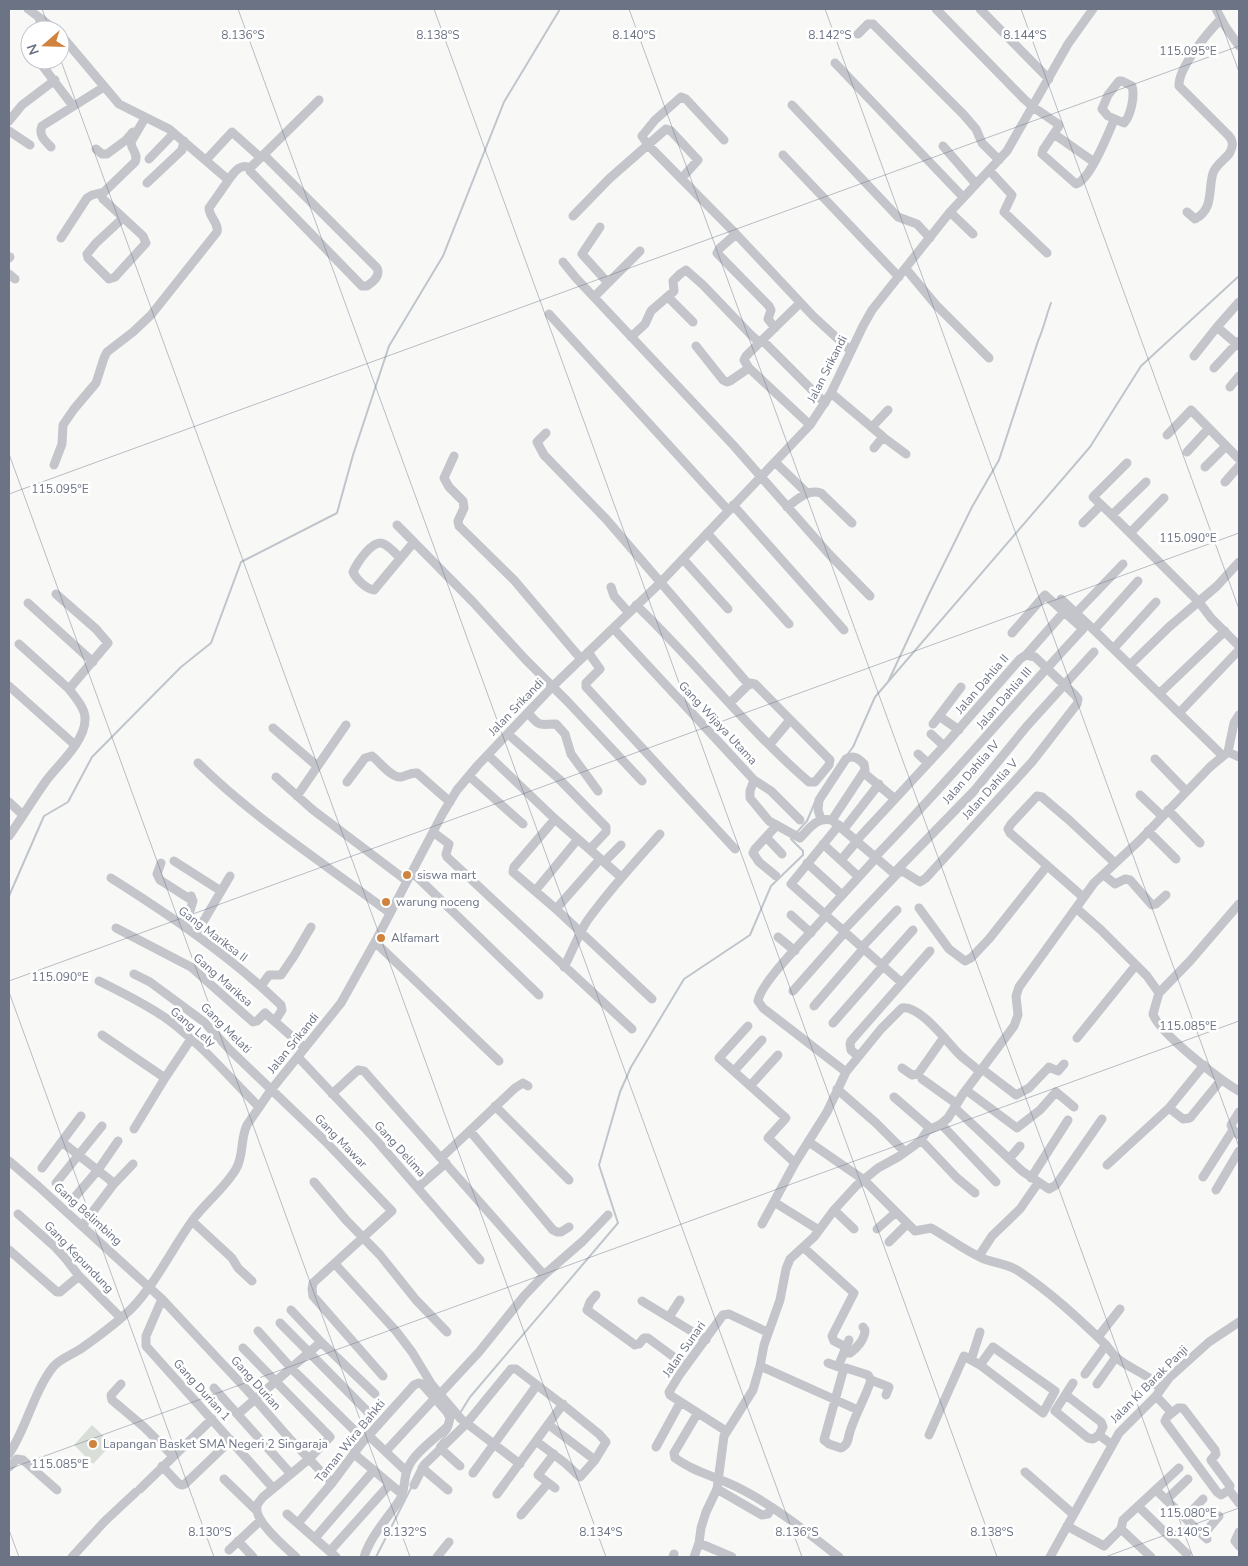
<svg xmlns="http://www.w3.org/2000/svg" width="1248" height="1566" viewBox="0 0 1248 1566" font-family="'Nunito Sans',sans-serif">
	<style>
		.green { fill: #d9dfd8 }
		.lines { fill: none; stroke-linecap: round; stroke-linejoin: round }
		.stream { stroke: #bfc5cb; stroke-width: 2 }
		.minor { stroke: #c3c5ca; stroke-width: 9 }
		.ticks { fill: none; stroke: #6b7384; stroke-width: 1; stroke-opacity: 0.45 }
		.poi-dot { fill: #d0833f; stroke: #fff; stroke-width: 2 }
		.labels { text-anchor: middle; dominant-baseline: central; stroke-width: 5; stroke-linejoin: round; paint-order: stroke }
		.street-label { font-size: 12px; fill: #6b7384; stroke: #fff }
		.poi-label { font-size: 12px; fill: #6b7384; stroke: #fff; text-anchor: start }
		.ticks-label { font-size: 12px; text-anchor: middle; fill: #6b7384; stroke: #fff; stroke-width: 5; stroke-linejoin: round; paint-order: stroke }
	</style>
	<rect width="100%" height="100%" fill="#f8f9f7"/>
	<!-- green -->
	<path class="green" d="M92,1425L112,1444L93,1464L74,1445Z"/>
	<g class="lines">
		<!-- stream -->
		<path class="stream" d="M888,682L929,594L972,507L999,460L1038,341C1044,328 1046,316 1051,303
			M847,755L853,747L875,697L1090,447L1141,366L1239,276
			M797,832L807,821L815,802
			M9,896L44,816L68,802L92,757L181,667L211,643L241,562L337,513L353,455L389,346L443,256L504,102L560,9
			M460,1413L470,1397L618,1223L599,1165L620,1092L631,1067L684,979L750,935L771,886L803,855V851L791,839L792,838
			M437,1446L450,1430
			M376,1557L412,1486"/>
		<!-- minor -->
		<path class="minor" d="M28,9L56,30
			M936,9L1024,99L1033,107L1058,124L1059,126L1043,150L1042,154L1076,184C1090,180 1108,134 1114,120
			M980,9L1049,79
			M1216,9L1225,26L1239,46
			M39,30L41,25L39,18
			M60,34L119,104L169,129L225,177L230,178C235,171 241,163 250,168
			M858,34L868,24H873L963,114L976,129L982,143L999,160
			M30,39L27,44L30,49
			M38,60L73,106
			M835,63L963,197
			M1119,81H1122L1132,86C1135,96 1131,115 1124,123L1108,116L1102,109L1108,95Z
			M792,105L898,217L917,224L930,238
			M9,121L22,105L55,80
			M9,131L30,145
			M1054,134L1094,162
			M724,140L686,99L681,97L655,120L642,136L648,145L736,234
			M943,146L976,184
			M51,147C45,141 38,135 42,126L104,87
			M96,149L102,154H107L126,140L133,132
			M264,155L377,268C381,276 373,282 367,286H362L250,171V168L319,100
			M783,155L899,277
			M149,159L174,133
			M206,160L232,132L261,158
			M989,170L1012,195L1004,212L1047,253
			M147,183L182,150L184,141
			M101,194L103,199L143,236L146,243L115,277L109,279L88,258L87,254L96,243L123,218
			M950,212L973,234
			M1187,212L1195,219C1214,210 1208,189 1213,173C1216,165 1224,160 1229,154C1233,147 1234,142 1229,136L1179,86C1178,68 1208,32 1221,19
			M573,216L610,178L666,129L671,131L698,160L681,179
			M61,238L87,198L92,195L104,192L135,162C139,154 131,150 131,142L145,118
			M9,258L10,257
			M563,262L576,278L734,446L829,554L870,596
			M906,269L936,305L989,358
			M9,274L15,279
			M608,283L640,251
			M594,297L608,283L582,254L600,227
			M668,297L693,322
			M549,314L728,510
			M1217,327L1239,302
			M775,328L768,319L771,310L769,306L717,253L720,248L736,234L813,316L851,351
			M631,337L645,324L651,311L674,291L673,281L680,274L686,270L703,285L750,334L760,343
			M762,340L825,403
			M696,346L723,380L727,382L730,381L749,368L810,425
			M1194,356L1217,327L1239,346
			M749,368L744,360L746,356L800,303
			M1214,368L1239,341
			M1230,387L1239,376
			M831,393L881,435L883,437L874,448
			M872,427L888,410
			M546,433L537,442L544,455L606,519L749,685
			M1167,435L1191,410L1239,459
			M883,437L906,454
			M1187,452L1209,428
			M454,456L444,478L449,487L463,501L464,508L458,521L459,526L514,580L581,659
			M775,462L807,493
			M54,465L62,444L63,425L74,409L96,383L104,358L107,352L133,332L151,315L217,232C219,223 209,217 209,208L230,178
			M1205,467L1226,446
			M1146,482L1112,515L1199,602L1211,618L1239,646
			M1225,482L1239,466
			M733,505L844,630
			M787,507C798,499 807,489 821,493L852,523
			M1112,515L1093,497L1127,463
			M1083,523L1101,505
			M397,525L473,602L525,659L568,702L642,781
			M707,533L789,624
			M1130,533L1164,498
			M400,558C395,553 390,547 384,544C373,538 357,563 353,572C356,579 366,589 374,590L414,542
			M683,559L728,609
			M1138,581L1094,630L1223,756
			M611,587L614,596L629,613
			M1061,599L1094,630
			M28,603L93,662
			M636,605C696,662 746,728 809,782H815L829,765L830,760L827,757L755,684L750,683L730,703
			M1076,613L1123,564
			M614,629L754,780L750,791V798L769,821L800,838C810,828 816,817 832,820L896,875
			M19,644L69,689
			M1114,648L1156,602
			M588,652L600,669L586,683V687L735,849
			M1026,655L1064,612
			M1130,665L1169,627L1217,586L1239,562
			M9,686L75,745
			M1160,693L1225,631
			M1180,712L1239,650
			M528,713C541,728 539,724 556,724L565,734L571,754L598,791
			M939,716L959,730
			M933,724L961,687
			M273,728L317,766
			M508,734L559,779L606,827V832L590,849
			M931,734L944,746
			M770,744L790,720
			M1228,752L1239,757
			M918,754L928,763
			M488,755L555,819L621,877
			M1155,759L1186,791
			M198,763C256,820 325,864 390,913
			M864,773L895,799
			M469,776L523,824
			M276,777L313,810L407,881
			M754,780L771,791L800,820
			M347,782L365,758L372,756C380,762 391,778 401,777C407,776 411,772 417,773L450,802
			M1140,795L1162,816
			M297,796L346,725
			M9,802L23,815
			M1168,810L1200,843
			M555,819L514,867L513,872L556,909L652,999
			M821,819L818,810L819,800L846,759C853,754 859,759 864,764L865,770L832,820
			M839,825L791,884L902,983
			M844,829L879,784
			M1148,831L1176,859
			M433,832L449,844L446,854L447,857L632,1029
			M9,836C22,818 33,799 46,781C58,765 85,741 85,720C86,709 75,697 69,689L108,643L96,629L56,594
			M766,837L782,854
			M823,844L859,877
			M875,857C947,783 1013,704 1083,629L1045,595L1012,633
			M841,860L857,841
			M174,861L221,891
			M604,862L621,845
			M161,863L157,874L160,880L193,901
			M807,863L842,895
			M412,872L539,995
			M894,873L974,791L1027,726L1094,652
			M1104,875L1115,884L1125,879L1130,880L1152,905L1156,904L1166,895
			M776,876L759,862L753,853L755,849L777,825
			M111,878C171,916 230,956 281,1005L282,1010L275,1021
			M535,891L578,839
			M1083,897L1010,833L1008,829L1011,824L1037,796L1042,797L1069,820L1115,863
			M1239,904L1190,961L1159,993L1153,1014C1159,1033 1220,1080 1239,1091
			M919,908L949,949L965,961L971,958L989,939L1047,866
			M1076,908L1101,930L1147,976L1159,993
			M556,909L600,859
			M825,914L876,858
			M791,915L811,933
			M826,915C811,934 761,981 758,1001L763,1008L846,1072
			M185,927L193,901L191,896
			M116,928L191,967L253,1022L257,1021L265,1013L305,1048
			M844,930L899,872H904L920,882L926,878L1032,762L1077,704L1078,699L1075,695L1035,657L1026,655L1020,659L944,746L856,841
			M198,935L203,922L230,876
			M778,937L795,951
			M375,942L499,1061
			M862,947L897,910
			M882,965L913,930
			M564,967C572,952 578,935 587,921C609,890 635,862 660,834
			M134,974L150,982L204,1022L230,1050L325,1141L392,1211L313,1283L312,1289L313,1296L383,1376
			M99,981C123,993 148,1005 170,1021C203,1046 230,1078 259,1107
			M261,986L269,975H281L294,956L311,927
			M793,991L845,932
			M814,1006L864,948
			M833,1023L883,966
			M748,1026L719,1058L786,1118L768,1138L795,1163
			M102,1035L165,1078
			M1077,1038L1136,965
			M858,1056L851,1050L850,1044L851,1041L930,951
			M298,1057L376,1140L480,1260
			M902,1068L912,1075L918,1074L944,1037
			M982,1069L1016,1095L1029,1088L1049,1067L1058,1071L1064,1064
			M734,1071L762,1040
			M922,1079L957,1104
			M750,1086L778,1055
			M837,1089L876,1123L905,1152
			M966,1090L1017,1128L1040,1110L1056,1092L1074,1107
			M332,1094L358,1070L364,1071L544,1275
			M894,1097L931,1129
			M495,1106L569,1180
			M955,1108L1022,1171L1049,1189L1056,1185L1102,1119
			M1169,1108L1183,1119L1190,1118L1221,1080
			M1239,1112L1231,1125L1233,1130L1239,1135
			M941,1124L996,1182
			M134,1129L165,1078L191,1039
			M470,1131L553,1230L557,1232H561L569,1227
			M921,1140L957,1178L975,1193
			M62,1142L110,1180L113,1185
			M809,1142L864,1180L915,1231L931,1228C949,1238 965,1251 984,1259C995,1263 1007,1264 1017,1270C1049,1291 1077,1317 1105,1344C1109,1348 1112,1354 1117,1358C1131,1370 1150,1374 1160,1389
			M441,1158L515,1088L523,1083L528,1086
			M1009,1159L1020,1146
			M9,1161L38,1186L162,1299L247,1390L289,1438L332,1483
			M1107,1165L1169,1108L1204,1065
			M42,1168L81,1116
			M1203,1177L1233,1130
			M1031,1178L1068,1120
			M314,1182L346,1220L380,1255L416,1300L447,1332
			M56,1183L102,1126
			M418,1187L446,1163
			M1216,1190L1239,1151
			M74,1198L98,1170L118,1141
			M774,1202L819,1230
			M834,1210L854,1229
			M18,1214L55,1247L66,1259L79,1276L121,1318
			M192,1221L232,1258L238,1268L252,1281
			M762,1224L795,1163L827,1112L846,1072L881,1029L902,1008C920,1005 947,1042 959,1054C965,1060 973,1065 980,1072
			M82,1226L113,1185L133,1164
			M877,1229L895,1213
			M889,1242L907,1224
			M803,1247L854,1293L832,1336L834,1341L846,1347
			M9,1250L57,1292H60L79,1276
			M979,1256L992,1236L1020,1209L1038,1183
			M335,1264L396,1331L412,1352L432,1385L461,1419L520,1464
			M596,1295L590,1302L587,1310L635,1345L639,1344L644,1338H648L686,1366
			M162,1299L146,1336V1346L273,1488
			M642,1301L706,1340
			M291,1310L321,1342L375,1394
			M669,1317L680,1300
			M280,1323L369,1413
			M258,1331L292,1369L354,1430
			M1098,1337L1120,1309
			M243,1348L330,1437L309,1459L263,1497C261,1500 257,1503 257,1507C254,1521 286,1548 296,1557
			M844,1352L850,1353C857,1348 865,1339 865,1330L863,1327
			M971,1360L980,1332
			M840,1362L849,1340
			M828,1363L844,1369
			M760,1366L858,1410
			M846,1368L868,1375L871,1380C865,1399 854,1416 849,1435C848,1441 847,1445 841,1448L829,1444L824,1440L842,1375L844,1369Z
			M1085,1374L1106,1345
			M871,1380L889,1387L886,1395
			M1073,1383L1055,1411L1088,1438L1093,1439L1099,1435L1111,1444
			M121,1384L111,1395L112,1400L144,1427L173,1456
			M1097,1384L1116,1357
			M214,1388L291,1474
			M440,1394L479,1352L524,1296L544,1275L583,1241L608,1215
			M1066,1395L1101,1422L1103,1427L1099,1435
			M1156,1396L1172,1413
			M238,1414L321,1342
			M697,1414L674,1453L675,1458C695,1473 719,1477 741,1489C776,1507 808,1533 839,1557
			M549,1425L595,1460
			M726,1431L670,1395L669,1392L680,1374L723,1315L729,1314L767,1332
			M368,1435L406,1471
			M929,1435L964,1356L980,1365L1043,1413L1055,1391L993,1347L980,1365
			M656,1447L680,1403
			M441,1449L460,1466
			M386,1451L435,1398
			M353,1453L402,1494
			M9,1454C27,1427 33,1393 53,1367C60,1358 72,1355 82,1348C99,1336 117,1323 132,1308C156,1283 172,1249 192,1221C205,1203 225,1188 236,1169C244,1156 240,1139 247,1125L271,1090L341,1003L375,942L443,813L457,790L478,765L553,686L660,583L810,425L831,393L863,326L872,310L950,212L1007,151L1068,44L1093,9
			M554,1454L538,1475L555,1488
			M162,1466L179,1484L182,1485L185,1484L231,1440
			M9,1467L17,1459L23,1460L57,1490
			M422,1468L448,1490
			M1025,1472L1073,1514
			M473,1473L537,1385
			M224,1479L257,1511
			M414,1485L424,1465L466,1424L511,1369H516L567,1408L599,1434L606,1442L595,1460L580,1477L565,1463L536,1441
			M140,1489L212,1419
			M717,1489L762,1515L768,1514L771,1508
			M1156,1490L1207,1539
			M1229,1490L1221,1495L1217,1492L1167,1424L1165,1421L1167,1417L1178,1408H1183L1215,1450L1216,1454L1211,1460L1230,1486L1229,1490L1239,1503
			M497,1494L563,1404
			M1166,1500L1188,1479
			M1138,1506L1187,1554
			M287,1514L336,1557
			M521,1515L548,1483
			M1185,1518L1203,1499
			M298,1523L332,1483L361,1444L414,1385L419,1383L422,1384L447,1412L450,1418L448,1426C437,1437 413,1454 408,1468C403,1478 406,1491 399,1501C386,1520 371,1536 364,1557
			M1067,1526L1104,1546L1121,1529L1123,1520L1179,1468
			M1121,1529L1151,1557
			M1239,1532L1235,1541L1239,1546
			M1203,1535L1219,1516
			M315,1538L374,1470
			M238,1541L253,1557
			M699,1543L732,1557
			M229,1550L261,1520
			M330,1551L390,1484
			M72,1557L105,1521L136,1492
			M437,1557L449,1542
			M673,1557L674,1554
			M694,1557L699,1543L701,1528L706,1512L717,1489L724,1436L753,1390L760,1366L764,1345L780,1300L786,1269L790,1259L814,1237L834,1210L856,1186L878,1168L898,1157L915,1145L921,1140L927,1131L941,1124L948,1118L963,1094L1014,1026L1018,1015L1016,996L1019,987L1094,883L1140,840L1210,767L1228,752L1234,723L1239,715
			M1050,1557L1119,1433L1156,1396L1169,1378L1209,1342L1239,1322"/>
	</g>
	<!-- ticks -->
	<path class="ticks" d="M42,9L50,30M238,9L802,1557M434,9L997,1557M629,9L1193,1557M825,9L1239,1147M1021,9L1239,609M1216,9L1239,72M60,58L606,1557M9,454L410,1557M9,494L1239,46M9,981L1239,533M9,992L214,1557M9,1469L1239,1021M9,1530L19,1557M1105,1557L1239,1508"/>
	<!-- markers -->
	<g class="poi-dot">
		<circle cx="407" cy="875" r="5"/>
		<circle cx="386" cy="902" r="5"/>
		<circle cx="381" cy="938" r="5"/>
		<circle cx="93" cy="1444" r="5"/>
	</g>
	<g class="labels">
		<!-- street labels -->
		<g class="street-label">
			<text transform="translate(827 369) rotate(-63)">Jalan Srikandi</text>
			<text transform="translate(982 684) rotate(-49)">Jalan Dahlia II</text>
			<text transform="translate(1004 698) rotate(-49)">Jalan Dahlia III</text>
			<text transform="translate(516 707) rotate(-46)">Jalan Srikandi</text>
			<text transform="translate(718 723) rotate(47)">Gang Wijaya Utama</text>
			<text transform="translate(971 772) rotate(-49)">Jalan Dahlia IV</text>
			<text transform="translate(990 789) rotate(-48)">Jalan Dahlia V</text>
			<text transform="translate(213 934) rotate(37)">Gang Mariksa II</text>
			<text transform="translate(223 980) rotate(41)">Gang Mariksa</text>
			<text transform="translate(193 1027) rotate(40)">Gang Lely</text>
			<text transform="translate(226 1028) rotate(45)">Gang Melati</text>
			<text transform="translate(293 1043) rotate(-51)">Jalan Srikandi</text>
			<text transform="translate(341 1141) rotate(46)">Gang Mawar</text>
			<text transform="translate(400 1149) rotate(48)">Gang Delima</text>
			<text transform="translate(88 1214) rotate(42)">Gang Belimbing</text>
			<text transform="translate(79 1257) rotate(46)">Gang Kepundung</text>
			<text transform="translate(684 1349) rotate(-55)">Jalan Sunari</text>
			<text transform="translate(256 1383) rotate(48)">Gang Durian</text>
			<text transform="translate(1149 1384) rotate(-45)">Jalan Ki Barak Panji</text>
			<text transform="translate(202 1390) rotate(48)">Gang Durian 1</text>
			<text transform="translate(350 1441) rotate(-51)">Taman Wira Bahkti</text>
		</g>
		<!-- poi labels -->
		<g class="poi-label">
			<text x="417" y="875">siswa mart</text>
			<text x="396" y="902">warung noceng</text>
			<text x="391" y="938">Alfamart</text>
			<text x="103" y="1444">Lapangan Basket SMA Negeri 2 Singaraja</text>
		</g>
	</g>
	<g class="ticks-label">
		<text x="243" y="39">8.136°S</text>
		<text x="438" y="39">8.138°S</text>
		<text x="634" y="39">8.140°S</text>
		<text x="830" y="39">8.142°S</text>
		<text x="1025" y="39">8.144°S</text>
		<text x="1188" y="55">115.095°E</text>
		<text x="60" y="493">115.095°E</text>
		<text x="1188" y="542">115.090°E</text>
		<text x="60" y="981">115.090°E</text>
		<text x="1188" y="1030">115.085°E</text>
		<text x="60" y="1468">115.085°E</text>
		<text x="1188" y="1517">115.080°E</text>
		<text x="210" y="1536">8.130°S</text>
		<text x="405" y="1536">8.132°S</text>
		<text x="601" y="1536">8.134°S</text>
		<text x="797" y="1536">8.136°S</text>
		<text x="992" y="1536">8.138°S</text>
		<text x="1188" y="1536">8.140°S</text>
	</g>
	<!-- border -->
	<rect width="1248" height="1566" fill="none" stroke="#6b7384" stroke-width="20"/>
	<!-- north arrow -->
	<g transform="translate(45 45) rotate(250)"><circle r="24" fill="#ffffff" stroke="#c4c7ce"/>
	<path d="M0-4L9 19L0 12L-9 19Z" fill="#d0833f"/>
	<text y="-8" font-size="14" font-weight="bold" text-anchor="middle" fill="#6b7384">N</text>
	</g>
</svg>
